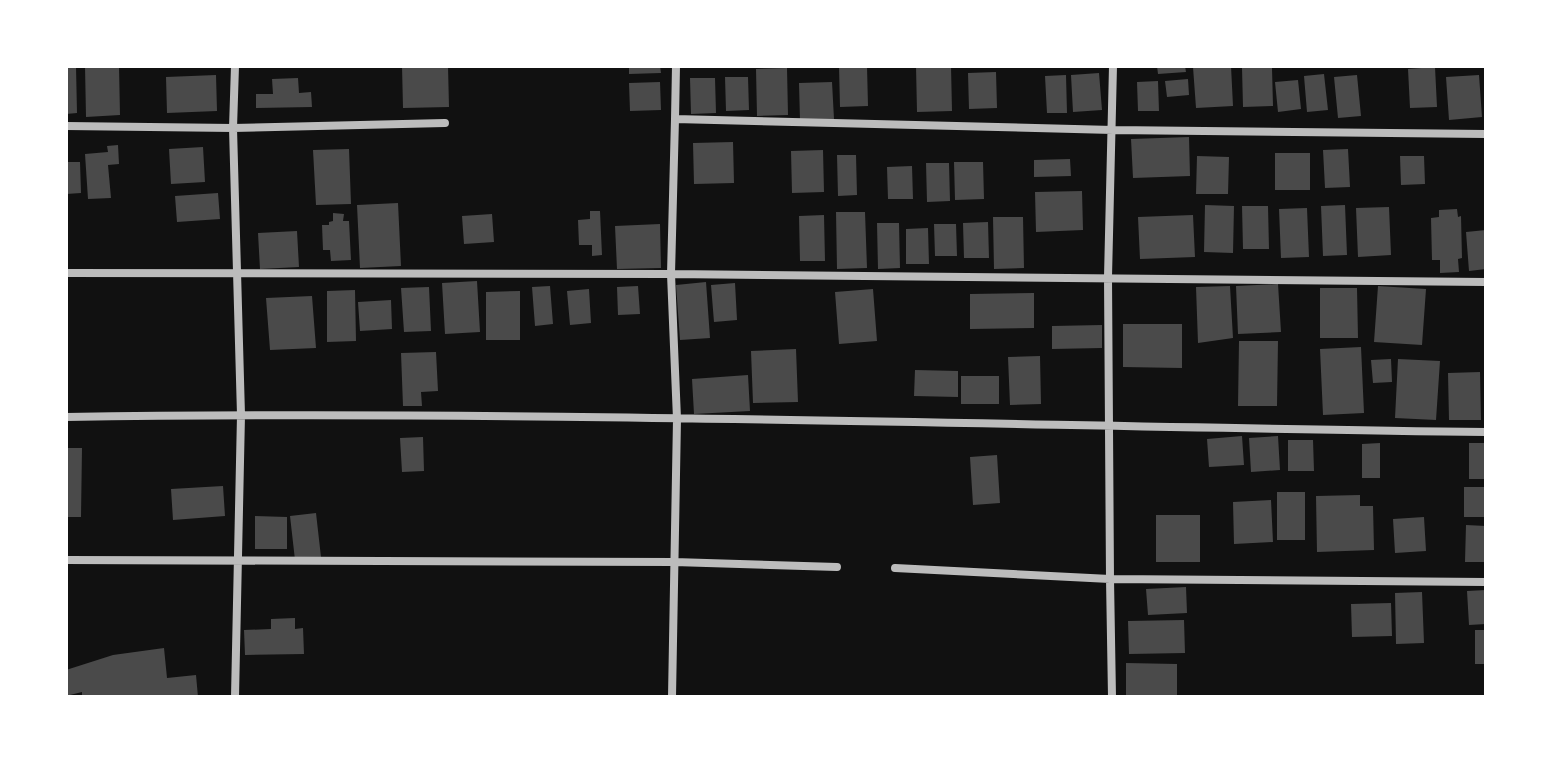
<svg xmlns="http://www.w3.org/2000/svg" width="1552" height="763" viewBox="0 0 1552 763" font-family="Inter,sans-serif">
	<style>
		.building { fill: #4a4a4a }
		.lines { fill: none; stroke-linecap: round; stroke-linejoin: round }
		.minor { stroke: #bcbcbc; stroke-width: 8 }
	</style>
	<rect width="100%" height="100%" fill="#111"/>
	<!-- building -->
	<path class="building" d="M66,66H76L77,113L66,114Z
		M85,66H119L120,115L86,117Z
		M402,66H448L449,107L403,108Z
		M629,66H660L661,73L629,74Z
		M839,66H867L868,106L840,107Z
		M916,66H951L952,111L917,112Z
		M1157,66H1185L1186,72L1158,74Z
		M1231,66L1233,106L1196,108L1193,67Z
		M1435,67L1437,107L1410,108L1408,69Z
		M787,68L788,115L757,116L756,69Z
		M1242,68H1272L1273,106L1243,107Z
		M996,72L997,108L969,109L968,73Z
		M1099,73L1102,110L1073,112L1071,75Z
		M1324,74L1328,110L1307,112L1304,76Z
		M216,75L217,111L167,113L166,77Z
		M1066,75L1067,113H1047L1045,76Z
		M1357,75L1361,116L1338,118L1334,77Z
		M1479,75L1482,117L1449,120L1446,77Z
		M725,77H748L749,110L726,111Z
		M298,78L299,93L311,92L312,107L256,108V94H273L272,79Z
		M690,78H715L716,113L691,114Z
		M1188,79L1189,95L1167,97L1165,81Z
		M1298,80L1301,109L1278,112L1275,82Z
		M1158,81L1159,111H1138L1137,82Z
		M660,82L661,110L630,111L629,83Z
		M832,82L834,119L800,120L799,83Z
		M1189,137L1190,176L1133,178L1131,139Z
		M733,142L734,183L694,184L693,143Z
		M118,145L119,164L108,165L111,198L88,199L85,154L108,152L107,146Z
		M203,147L205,182L171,184L169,149Z
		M349,149L351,204L316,205L313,150Z
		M1348,149L1350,187L1325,188L1323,150Z
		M823,150L824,192L792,193L791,151Z
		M1275,153H1310V190H1275Z
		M837,155H856L857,195L838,196Z
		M1197,156L1229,157L1228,194H1196Z
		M1400,156H1424L1425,184L1401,185Z
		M1070,159L1071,176L1034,177V160Z
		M66,162H80L81,193L66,194Z
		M954,162H983L984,199L955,200Z
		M926,163H949L950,201L927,202Z
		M912,166L913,199H888L887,167Z
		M1082,191L1083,230L1036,232L1035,192Z
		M218,193L220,219L177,222L175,196Z
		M398,203L401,266L360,268L357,205Z
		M1205,205L1234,206L1233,253L1204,252Z
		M1345,205L1347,255L1323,256L1321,206Z
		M1242,206H1268L1269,249H1243Z
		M1389,207L1391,255L1358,257L1356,208Z
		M1307,208L1309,257L1281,258L1279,209Z
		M1457,209L1458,217L1461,216L1462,258L1458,259L1459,272L1440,273V260H1432L1431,218L1439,217V210Z
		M590,211H600L602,255L592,256V245H579L578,220L590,219Z
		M836,212H865L867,268L837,269Z
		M333,213L344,214L343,221H349L351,260L331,261L330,250H323L322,225H329V222L333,221Z
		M492,214L494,242L464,244L462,216Z
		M824,215L825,261H800L799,216Z
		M1193,215L1195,257L1140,259L1138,217Z
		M993,217H1023L1024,268L994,269Z
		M988,222L989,258H964L963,223Z
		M877,223H899L900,268L878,269Z
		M660,224L661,268L617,269L615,226Z
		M934,224H956L957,256H935Z
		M928,228L929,264H906V229Z
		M1486,230V269L1469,271L1466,232Z
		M297,231L299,267L260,269L258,233Z
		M477,281L480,332L445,334L442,283Z
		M706,282L710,338L680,340L676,285Z
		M735,283L737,320L714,322L711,285Z
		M1278,284L1281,332L1238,334L1236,286Z
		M550,286L553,324L535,326L532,287Z
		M638,286L640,314L618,315L617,287Z
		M1230,286L1233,338L1198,343L1196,287Z
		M1378,286L1426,289L1422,345L1374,342Z
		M429,287L431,331L404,332L401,288Z
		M1320,288H1357L1358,338H1320Z
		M589,289L591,323L570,325L567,291Z
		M873,289L877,341L839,344L835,292Z
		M355,290L356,341L327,342V291Z
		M520,291V340H486V292Z
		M1034,293V328L970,329V294Z
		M312,296L316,348L270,350L266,298Z
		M391,300L392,329L360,331L358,302Z
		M1123,324H1182V368L1123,367Z
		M1102,325V348L1052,349V326Z
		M1239,341H1278L1277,406H1238Z
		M1361,347L1364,413L1323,415L1320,349Z
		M796,349L798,402L753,403L751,351Z
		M436,352L438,391L421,392L422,406H403L401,353Z
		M1040,356L1041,404L1010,405L1008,357Z
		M1391,359L1392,382L1373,383L1371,360Z
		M1398,359L1440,361L1436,420L1395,418Z
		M915,370L958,371V397L914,396Z
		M1480,372L1481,420H1449L1448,373Z
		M748,375L750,411L694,414L692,379Z
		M961,376H999V404H961Z
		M1242,436L1244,465L1209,467L1207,439Z
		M1278,436L1280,470L1251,472L1249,438Z
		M423,437L424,471L402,472L400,438Z
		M1288,440H1313L1314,471H1288Z
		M1380,443V478H1362V444Z
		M1469,443H1486V479H1469Z
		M66,448H82L81,517H66Z
		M997,455L1000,503L973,505L970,457Z
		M223,486L225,516L173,520L171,489Z
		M1464,487H1486V517H1464Z
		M1277,492H1305V540H1277Z
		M1360,495V506H1373L1374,550L1317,552L1316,496Z
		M1271,500L1273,542L1234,544L1233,502Z
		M316,513L321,557L295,560L290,516Z
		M1156,515H1200V562H1156Z
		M255,516L287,517V549H255Z
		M1424,517L1426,551L1395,553L1393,519Z
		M1466,525L1486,526V562H1465Z
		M1186,587L1187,613L1148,615L1146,589Z
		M1486,590V624L1469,625L1467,591Z
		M1422,592L1424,643L1396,644L1395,593Z
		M1391,603L1392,636L1352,637L1351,604Z
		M295,618V629L303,628L304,654L245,655L244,630L271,629V619Z
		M1184,620L1185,653L1129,654L1128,621Z
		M1475,630H1486V664H1475Z
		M164,648L167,678L196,675L198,697H82V692L66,696V670L113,655Z
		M1126,663L1177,664V697H1126Z"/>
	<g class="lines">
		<!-- minor -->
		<path class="minor" d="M1113,66L1108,277L1110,579L1486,582
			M675,119L676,66
			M66,126L233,128L445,123
			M1486,134L1113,130L675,119L671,274L1486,282
			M66,273L671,274L677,419L672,697
			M66,417C539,410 1013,426 1486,432
			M66,560L674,562L837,567
			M895,568L1110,579L1112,697
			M235,697L241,415L233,128L235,66"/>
	</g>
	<!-- border -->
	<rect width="1552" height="763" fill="none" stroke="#ffffff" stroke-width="136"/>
</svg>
